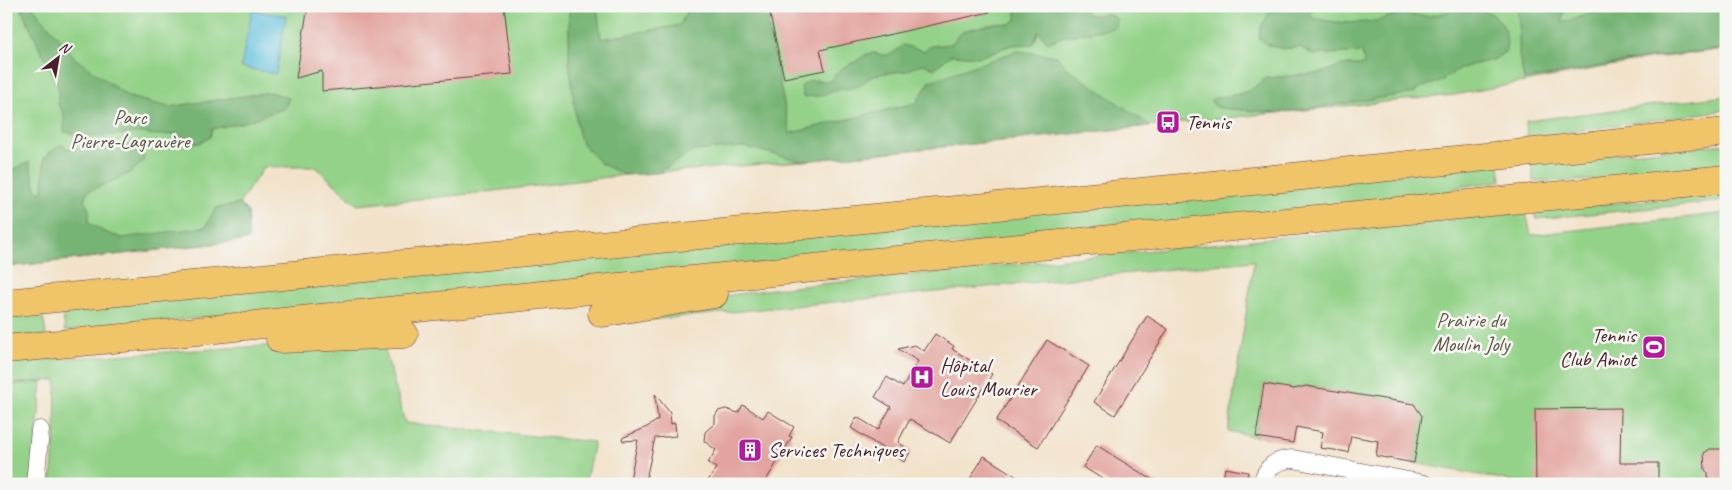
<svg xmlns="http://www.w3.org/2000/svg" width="1732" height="490" viewBox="0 0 1732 490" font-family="Caveat,sans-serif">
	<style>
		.green { fill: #93d288; stroke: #6e785a }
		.forest { fill: #76b474; stroke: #606a50 }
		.water { fill: #60c1df; stroke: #557085 }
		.building { fill: #e3a49f }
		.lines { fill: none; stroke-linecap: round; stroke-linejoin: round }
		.street-casing { stroke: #633c43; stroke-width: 19 }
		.highway-casing { stroke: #633c43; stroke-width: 29 }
		.street { stroke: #fff; stroke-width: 18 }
		.highway { stroke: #f0c469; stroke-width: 28 }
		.labels { text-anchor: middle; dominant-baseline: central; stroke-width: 5; stroke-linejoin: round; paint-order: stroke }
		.park-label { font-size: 21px; fill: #605547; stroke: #f6f6f2 }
		.poi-label { font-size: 21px; fill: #4a1f2b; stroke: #f6f6f2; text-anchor: start }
	</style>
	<rect width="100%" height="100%" fill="#f6f6f2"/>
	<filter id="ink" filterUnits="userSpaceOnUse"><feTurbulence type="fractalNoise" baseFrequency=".02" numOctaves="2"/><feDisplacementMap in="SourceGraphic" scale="10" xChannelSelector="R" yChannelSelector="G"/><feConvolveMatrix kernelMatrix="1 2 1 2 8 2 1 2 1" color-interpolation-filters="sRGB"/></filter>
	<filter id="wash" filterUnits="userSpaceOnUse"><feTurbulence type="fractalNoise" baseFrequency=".0096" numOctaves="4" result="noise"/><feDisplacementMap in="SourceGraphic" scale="20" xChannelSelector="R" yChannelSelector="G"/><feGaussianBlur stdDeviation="1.12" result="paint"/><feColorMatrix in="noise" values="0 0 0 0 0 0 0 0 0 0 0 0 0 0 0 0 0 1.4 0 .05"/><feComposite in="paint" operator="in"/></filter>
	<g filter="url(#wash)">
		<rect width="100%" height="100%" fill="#f2e2ca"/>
		<!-- green -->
		<path class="green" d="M6,6H1726V49L1648,59L1454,95L802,161L625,175L470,194L357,205L316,167H264L239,204L248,212V240L6,267Z
			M1726,96V110L1527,138L1526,121Z
			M1726,144V168L1581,181H1533L1532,162Z
			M1499,164L1501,181L1452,188L1450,197L65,331L62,307Z
			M1726,194V201L1536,219L1533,210Z
			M1526,212L1531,235L1726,213V484H1529L1414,463L1421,418L1414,404L1306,386L1294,389L1264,384L1256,437L1228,431L1254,261L618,323L717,297L772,289Z
			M42,309L46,335L6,339V312Z
			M294,344L384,346L405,423L594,442L585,484H51L55,435L56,380L6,384V362Z
			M42,382L32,484H6V385Z"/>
		<!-- forest -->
		<path class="forest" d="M20,6H32L76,59L129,97L168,107L271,92L289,98L285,108L245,122L212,129L210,137L200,143L190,144L177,134L156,135L143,133L94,136L64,132V114L58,104V86Z
			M569,6H597L601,39L680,25L689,6H764L790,133L916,103L930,81L1017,51L1057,56L1065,67L1151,126L802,161L744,147L693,151L658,173L625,175L600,163L581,142L576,120L569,61Z
			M1016,6H1082L1088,15L1108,14L1117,19L1115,28L1061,37L1048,43L1039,31L1033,44L1011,45L980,57L951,55L934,69L924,64L916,66L906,71L885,73L870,77L861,85L852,88L842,89L818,96L803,97L801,87C811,76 817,82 831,81C839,66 845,68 858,60C863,57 865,54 871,53C876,52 878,55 883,55C890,56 898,50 903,45L924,51L931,46L952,44L958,35L966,30L997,23L1010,24L1016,20Z
			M1273,6H1334L1321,7L1311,10V17C1332,24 1358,24 1380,20C1386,18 1392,15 1398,14C1409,13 1419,17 1429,16C1444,14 1460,6 1475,8C1497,11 1512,30 1505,52L1493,60L1471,65L1455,71L1442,81L1417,89L1415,93L1278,113L1218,108L1210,101L1216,97L1234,95L1249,91L1266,78L1322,73L1342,65H1364L1362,52L1313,55L1300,47L1283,49L1268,45L1259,38L1260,29Z
			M1517,6H1565L1562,23L1613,6H1726V48L1647,58L1524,80L1519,56V26Z
			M61,145L67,148L74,149L89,146L103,148L126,145L135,147L143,154L144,160C131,177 106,182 87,192L84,199L89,210V223L104,232L122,238L205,227L216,208L239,204L248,212V240L6,267V173L29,162L37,192H43L44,158L50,152Z"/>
		<!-- water -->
		<path class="water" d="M252,10L286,16L276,74L241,67Z"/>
		<g id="blocks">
			<!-- building -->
			<path class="building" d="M308,6H504L512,74L322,91V71L296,78Z
				M768,6H990V12L820,50L825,70L784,78Z
				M1147,316L1168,329L1115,415L1094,402Z
				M935,334L954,346L952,349L992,374L950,443L910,419L898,442L911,451L904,462L851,428L857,417L878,430L891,407L875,397L887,377L903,387L918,361L898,349L915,345L924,351Z
				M1047,340L1089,366L1038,447L996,421Z
				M1264,384L1294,389L1306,386L1414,404L1422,416L1414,463L1376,456L1378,441L1351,436L1348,452L1320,448L1323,432L1296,427L1293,443L1256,437Z
				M655,394L670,413L671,424L675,423L676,436L655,438L645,484H629L638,440L623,441L622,438L647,427L658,420Z
				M743,405L763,418L768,411L794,427L789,436L792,437L764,484H706L716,468L708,463L716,450L704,441L705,432L715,423V416L718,411L726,409L738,413Z
				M1621,408L1620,463H1658V484H1536L1535,409Z
				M1097,445L1109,453L1159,484H1111L1083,467Z
				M1710,449H1726V478H1721L1722,484H1708V473L1705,470L1704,453Z
				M984,456L1028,484H967Z
				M1225,468L1248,472L1246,484H1222Z"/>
		</g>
	</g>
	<g filter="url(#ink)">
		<use href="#blocks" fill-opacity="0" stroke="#633c43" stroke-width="1"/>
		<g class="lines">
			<!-- street casing -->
			<g class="street-casing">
				<path id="street" d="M35,484L40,430
					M1262,484C1266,466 1276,460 1293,459L1424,484"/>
			</g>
			<!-- highway casing -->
			<g class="highway-casing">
				<path id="highway" d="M6,303L1273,179L1726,132
					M602,313L714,294
					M280,339L404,334
					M6,349L197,331L599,289L1726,179"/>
			</g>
			<!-- street -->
			<use href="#street" class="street"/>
			<!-- highway -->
			<use href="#highway" class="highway"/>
		</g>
	</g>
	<!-- icons -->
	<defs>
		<g id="bus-square" transform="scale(1.25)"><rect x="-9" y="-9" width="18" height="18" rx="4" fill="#b5179e" stroke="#f6f6f2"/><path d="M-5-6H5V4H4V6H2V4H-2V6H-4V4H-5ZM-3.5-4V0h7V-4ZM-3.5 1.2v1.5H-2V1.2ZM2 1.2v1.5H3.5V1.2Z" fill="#fff"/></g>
		<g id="stadium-square" transform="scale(1.25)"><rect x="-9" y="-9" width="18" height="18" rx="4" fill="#b5179e" stroke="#f6f6f2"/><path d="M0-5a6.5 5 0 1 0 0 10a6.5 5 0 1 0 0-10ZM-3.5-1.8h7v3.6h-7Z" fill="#fff"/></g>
		<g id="hospital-square" transform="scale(1.25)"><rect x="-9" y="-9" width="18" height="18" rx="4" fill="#b5179e" stroke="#f6f6f2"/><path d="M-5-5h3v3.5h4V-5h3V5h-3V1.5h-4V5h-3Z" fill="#fff"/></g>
		<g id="building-square" transform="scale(1.25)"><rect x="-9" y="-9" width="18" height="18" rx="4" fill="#b5179e" stroke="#f6f6f2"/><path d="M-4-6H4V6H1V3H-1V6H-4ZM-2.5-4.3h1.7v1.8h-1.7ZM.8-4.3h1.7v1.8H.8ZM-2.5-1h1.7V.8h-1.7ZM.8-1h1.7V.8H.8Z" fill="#fff"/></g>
	</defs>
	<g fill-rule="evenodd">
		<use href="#bus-square" x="1168" y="122"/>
		<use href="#stadium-square" x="1654" y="347"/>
		<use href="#hospital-square" x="922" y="377"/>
		<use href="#building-square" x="750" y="450"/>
	</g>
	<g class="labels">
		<!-- park labels -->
		<g class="park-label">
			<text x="130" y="117">Parc<tspan x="130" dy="24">Pierre-Lagravère</tspan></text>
			<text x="1471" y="320">Prairie du<tspan x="1471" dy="24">Moulin Joly</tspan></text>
		</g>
		<!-- poi labels -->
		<g class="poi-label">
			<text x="1186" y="122">Tennis</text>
			<text x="1636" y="335" text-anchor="end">Tennis<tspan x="1636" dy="24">Club Amiot</tspan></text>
			<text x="940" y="365">Hôpital<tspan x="940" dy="24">Louis Mourier</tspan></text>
			<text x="768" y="450">Services Techniques</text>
		</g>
	</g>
	<!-- margin -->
	<rect width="1732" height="490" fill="none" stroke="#f6f6f2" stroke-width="25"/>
	<!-- north arrow -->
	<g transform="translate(58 58) rotate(31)" stroke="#f6f6f2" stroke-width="4" paint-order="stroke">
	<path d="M0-4L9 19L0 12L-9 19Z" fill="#4a1f2b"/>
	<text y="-8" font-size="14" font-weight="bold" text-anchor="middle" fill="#4a1f2b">N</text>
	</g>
</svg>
